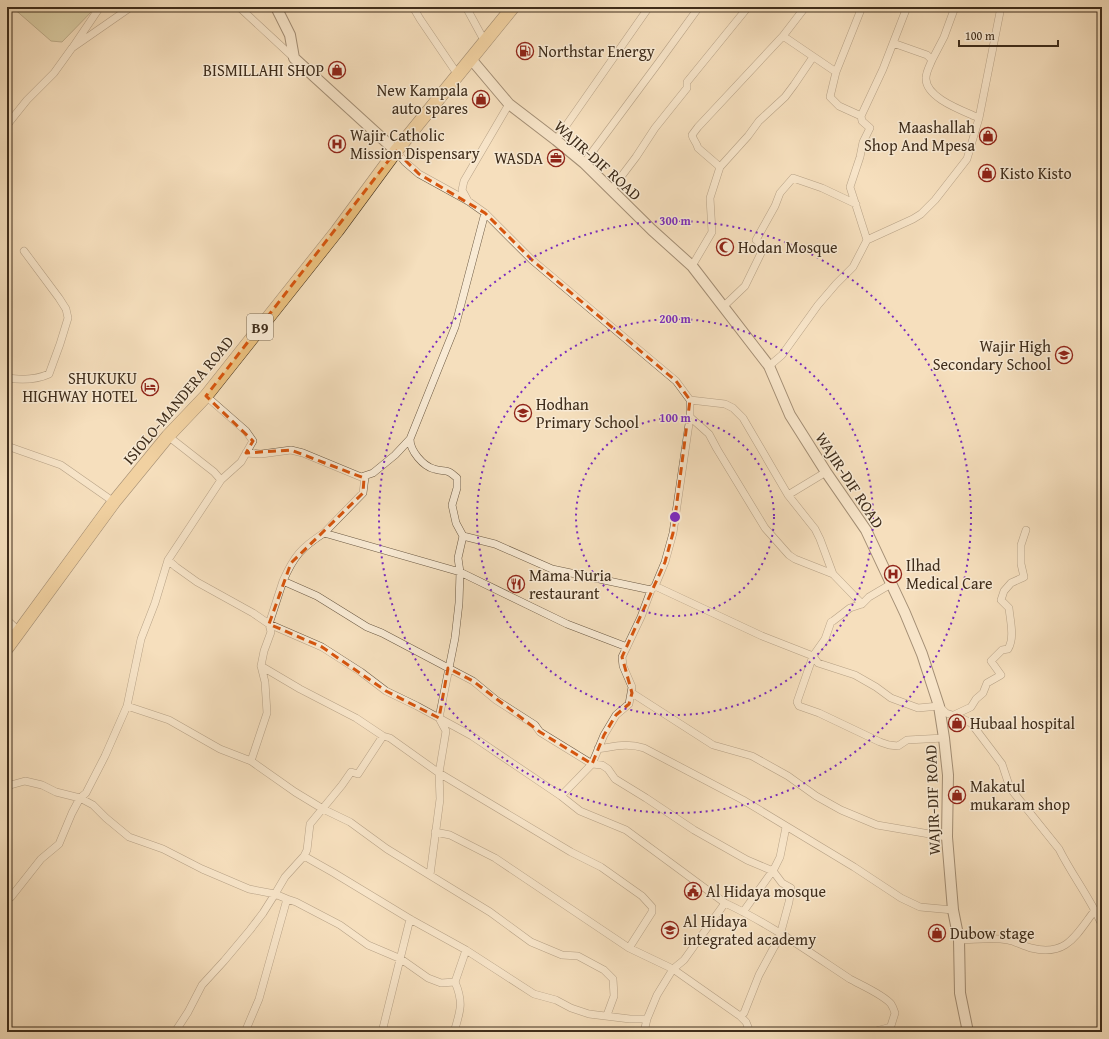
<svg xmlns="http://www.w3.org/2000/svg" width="1109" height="1039" viewBox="0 0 1109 1039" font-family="'Gentium Book Plus',serif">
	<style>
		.green { fill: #c0c18e; stroke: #807754 }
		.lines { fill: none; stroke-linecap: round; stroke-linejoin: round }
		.street-casing { stroke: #6c5a44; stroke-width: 8 }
		.secondary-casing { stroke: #3f2d1b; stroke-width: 12 }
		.highway-casing { stroke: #3f2d1b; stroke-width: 14 }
		.street { stroke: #f8ead4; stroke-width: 7 }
		.secondary { stroke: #f8ead4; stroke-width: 10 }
		.highway { stroke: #eac07e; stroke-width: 13 }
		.marked { fill: none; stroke: #d7550e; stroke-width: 3; stroke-dasharray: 8 5; stroke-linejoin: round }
		.ring { fill: none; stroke: #7b2cbf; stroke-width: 2; stroke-dasharray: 2 4 }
		.labels { text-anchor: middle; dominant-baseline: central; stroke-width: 3; stroke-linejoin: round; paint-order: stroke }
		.shield { fill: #f8ead4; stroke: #766652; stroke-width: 1 }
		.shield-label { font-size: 15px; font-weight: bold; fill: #3f2d1b }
		.poi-label { font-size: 16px; fill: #3f2d1b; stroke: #f8ead4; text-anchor: start }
		.street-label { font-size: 16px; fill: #3f2d1b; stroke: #f8ead4 }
		.centre { fill: #7b2cbf; stroke: #f8ead4; stroke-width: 2 }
		.ring-label { font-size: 12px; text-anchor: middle; font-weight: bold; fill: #7b2cbf; stroke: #f8ead4; stroke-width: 3; stroke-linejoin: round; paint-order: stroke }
	</style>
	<rect width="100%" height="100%" fill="#f5dfbd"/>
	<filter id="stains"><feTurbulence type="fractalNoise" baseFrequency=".005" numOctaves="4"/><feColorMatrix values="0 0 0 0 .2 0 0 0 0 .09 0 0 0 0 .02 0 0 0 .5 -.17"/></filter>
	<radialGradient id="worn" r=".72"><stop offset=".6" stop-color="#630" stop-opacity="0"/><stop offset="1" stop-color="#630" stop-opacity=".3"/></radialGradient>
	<!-- green -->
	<path class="green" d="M12,7H96L62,42L51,41Z"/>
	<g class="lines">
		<!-- street casing -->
		<g class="street-casing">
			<path id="street" d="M239,7L294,58
				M413,7L420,19L458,75
				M466,7L485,42
				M801,7L803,10L783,36L836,72
				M893,43L927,55L932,60C930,65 926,72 926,78C925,98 964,111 979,118
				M73,47L100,7
				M932,60L944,37L955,7
				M861,116L839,106L830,97L836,72L862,7
				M7,125L27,100L54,73L72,48L131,7
				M556,140L649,7
				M396,151L405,162L419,174L468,201L485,213L532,260L676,381L690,400V417L673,533L665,562L655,586L651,590L641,617L622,657L623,666L632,687L629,704L616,715L604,735L592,764L561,796
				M584,163L659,62L699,7
				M720,167L698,148C697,143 693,140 692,135L698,127L783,36
				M611,190L636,157L655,128L687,88V82L748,7
				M468,201L462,190L464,181L509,104
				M485,213L455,327L410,439C410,451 423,466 434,469C447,473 445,467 457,478V488L452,505L456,523L463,536L458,558L460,572L567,624L627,647
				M867,240L850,187L860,157L863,142L870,128L862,121L861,116L883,69L907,7
				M692,266L712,232L710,198L720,167L748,136L759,121L785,97L794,85L813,57
				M724,306L745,286L764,247L756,240L775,206L780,193L793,178L822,188L856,204
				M769,366L782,355L818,305L836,284L853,267L867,240L913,219L921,214L935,200L967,159L979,118L1001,7
				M7,378C21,380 36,380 49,374L60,344L68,318L66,309L59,298L24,251
				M690,400L725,404L733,408L743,418L788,495L815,529L820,539L833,574
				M690,417L709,434L717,449L765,528L789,555L795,559L833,574L862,604
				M168,436L214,472L221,480L241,462L253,441L246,431L206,396
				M7,446L61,465L114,502
				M246,453L261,454L291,450L303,453L361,477L373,473L395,455L410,439
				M788,495L826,472
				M324,533L363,493L365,477
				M463,536L495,544L552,569L651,590
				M168,560L176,567L197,582L253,613L269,624L322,647L361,672L386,691L417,706L472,736L561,796L580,811L626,830L725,903C770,924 809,952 850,979C861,985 884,995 891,1004C893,1007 894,1010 895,1013L889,1032
				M283,581C294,556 301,548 324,533L460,572L459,603L455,638L439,718L446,731L439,773L440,799L430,875
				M891,584L869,597L862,604L850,608L833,621L831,622L825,639L813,656L797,702L799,706L819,713L880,742L889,745L898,746L907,740L944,738
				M655,586L762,636L813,656L818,663L855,675L876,687L891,698L918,708L939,706L946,713L961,718L971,723L1002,764L1010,788L1059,849C1072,875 1090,898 1102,925
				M7,620L20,632
				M261,666L300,689L356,718L383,736L390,738L439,773L571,852L601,867L642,896L652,907V912L629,948
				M632,693L713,745L752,756L788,776L816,796L841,810L877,825L947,837
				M127,706L169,720L220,749L251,761
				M954,715L971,707L976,699L983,693L987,683L1001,675L991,661L1002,650L1008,649C1015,638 1010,620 1009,608L1001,600L1004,591L1011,583L1024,577L1021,564V545L1026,530
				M598,749C614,746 628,743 644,748L743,800L854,867L901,898L920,907L953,910
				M7,786L25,781L42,785L56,792L80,798L93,805L106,818L129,837L163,849L202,869L249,889L275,894L263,913L250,930L224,961L202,985L188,1012L175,1032
				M435,832L450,835L495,858L629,948L673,969L740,1016
				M304,856L334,873L410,919L466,950L534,994L556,1000L571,1008L589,1014L630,1019H647
				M287,899L296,902L340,925L368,945L401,959L428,978L441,983L455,982L466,950
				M7,900L11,897L41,859L59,844L72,813L80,798L86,793L105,756L127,706L141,639L155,603L168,560L221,480
				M743,912L774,869L780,857L786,827
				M959,940C974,940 992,937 1008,940C1015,941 1023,946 1031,948C1067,957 1076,935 1095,910
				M607,1015L614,996L613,979L604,970L578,956L562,955L531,942L490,912L387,849L350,822L323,809L295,792L251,761L267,713L265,682L261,666L264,651L271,632L269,624L283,581L317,596L367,627L382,633L473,681L496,700L535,725L540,732L592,764L602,765L608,769L615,779L646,798L694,830L747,860L773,871L782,883L791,888L789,902L779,939L773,949L759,975L744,1013L740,1016L746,1022L750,1032
				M245,1032L259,999L287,899L275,894L285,877L304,856L307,850L310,824L342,785L351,772L358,774L383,736
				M382,1032L410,919
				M454,1032C460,1012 464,1003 455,982
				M644,1032L647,1019L657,995L673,969L684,960L725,903
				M872,1032L891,1027"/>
		</g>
		<!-- secondary casing -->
		<g class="secondary-casing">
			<path id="secondary" d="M276,7L290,35L294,58L396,151
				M471,59L509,104L556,140L584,163L652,230L692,266L769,366L790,415L826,472L866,530L905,613L922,654L939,706L944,738L948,775L947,837L953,910L959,940L960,993L968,1032"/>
		</g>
		<!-- highway casing -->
		<g class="highway-casing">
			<path id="highway" d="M7,648L114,502L168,436L206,396L337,231L396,151L513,7"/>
		</g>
		<!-- street -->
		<use href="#street" class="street"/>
		<!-- secondary -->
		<use href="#secondary" class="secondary"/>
		<!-- highway -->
		<use href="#highway" class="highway"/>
	</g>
	<!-- marked area -->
	<path d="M0 0H1109V1039H0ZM396,151L419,174L485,213L532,260L676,381L690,400L673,533L665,562L622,657L632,693L629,704L616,715L604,735L592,764L540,732L473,681L448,668L439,718L386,691L322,647L269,624L291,563L363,493L364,478L291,450L246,453L253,441L206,396Z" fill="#f5dfbd" fill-opacity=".55" fill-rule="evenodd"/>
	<path class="marked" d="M396,151L419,174L485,213L532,260L676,381L690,400L673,533L665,562L622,657L632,693L629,704L616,715L604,735L592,764L540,732L473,681L448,668L439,718L386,691L322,647L269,624L291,563L363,493L364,478L291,450L246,453L253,441L206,396Z"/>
	<!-- distance rings -->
	<g class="ring">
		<circle cx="675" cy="517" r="99"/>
		<circle cx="675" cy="517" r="198"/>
		<circle cx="675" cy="517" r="296"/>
	</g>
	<!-- icons -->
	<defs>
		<g id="fuel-ring" transform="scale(0.9)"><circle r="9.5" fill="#f8ead4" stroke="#8f2418" stroke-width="1.5"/><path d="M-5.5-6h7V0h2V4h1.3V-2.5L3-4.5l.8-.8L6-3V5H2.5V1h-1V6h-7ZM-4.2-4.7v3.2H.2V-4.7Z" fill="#8f2418"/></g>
		<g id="shop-ring" transform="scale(0.9)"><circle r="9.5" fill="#f8ead4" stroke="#8f2418" stroke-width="1.5"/><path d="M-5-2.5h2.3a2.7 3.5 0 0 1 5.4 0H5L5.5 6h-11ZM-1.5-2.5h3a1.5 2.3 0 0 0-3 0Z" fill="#8f2418"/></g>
		<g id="hospital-ring" transform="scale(0.9)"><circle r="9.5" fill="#f8ead4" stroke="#8f2418" stroke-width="1.5"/><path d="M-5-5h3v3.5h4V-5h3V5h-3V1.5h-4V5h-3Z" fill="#8f2418"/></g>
		<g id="office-ring" transform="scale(0.9)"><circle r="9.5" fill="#f8ead4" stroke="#8f2418" stroke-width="1.5"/><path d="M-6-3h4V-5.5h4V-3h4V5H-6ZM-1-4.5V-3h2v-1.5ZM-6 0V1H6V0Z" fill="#8f2418"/></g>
		<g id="mosque-ring" transform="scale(0.9)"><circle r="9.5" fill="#f8ead4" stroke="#8f2418" stroke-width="1.5"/><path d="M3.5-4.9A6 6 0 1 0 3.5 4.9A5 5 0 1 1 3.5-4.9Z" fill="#8f2418"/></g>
		<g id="school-ring" transform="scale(0.9)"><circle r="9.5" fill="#f8ead4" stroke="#8f2418" stroke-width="1.5"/><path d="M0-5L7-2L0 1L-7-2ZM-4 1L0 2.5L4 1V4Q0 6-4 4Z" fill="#8f2418"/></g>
		<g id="hotel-ring" transform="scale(0.9)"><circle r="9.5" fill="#f8ead4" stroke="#8f2418" stroke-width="1.5"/><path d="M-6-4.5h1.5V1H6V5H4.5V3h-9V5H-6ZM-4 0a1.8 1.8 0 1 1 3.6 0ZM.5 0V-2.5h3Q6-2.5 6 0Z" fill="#8f2418"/></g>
		<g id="restaurant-ring" transform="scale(0.9)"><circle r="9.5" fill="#f8ead4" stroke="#8f2418" stroke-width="1.5"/><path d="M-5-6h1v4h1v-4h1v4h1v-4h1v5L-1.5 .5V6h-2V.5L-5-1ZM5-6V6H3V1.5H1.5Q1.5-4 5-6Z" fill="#8f2418"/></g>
		<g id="civic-ring" transform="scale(0.9)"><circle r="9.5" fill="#f8ead4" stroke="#8f2418" stroke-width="1.5"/><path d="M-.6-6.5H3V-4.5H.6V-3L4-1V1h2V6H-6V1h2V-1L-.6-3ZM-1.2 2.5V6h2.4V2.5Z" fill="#8f2418"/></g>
	</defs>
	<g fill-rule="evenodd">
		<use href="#fuel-ring" x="525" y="51"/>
		<use href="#shop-ring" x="337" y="70"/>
		<use href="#shop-ring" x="481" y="99"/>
		<use href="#shop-ring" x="988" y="136"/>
		<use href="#hospital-ring" x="337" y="144"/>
		<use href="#office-ring" x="556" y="158"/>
		<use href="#shop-ring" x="987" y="173"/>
		<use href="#mosque-ring" x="725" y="247"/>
		<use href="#school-ring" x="1064" y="355"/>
		<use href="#hotel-ring" x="150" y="387"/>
		<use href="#school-ring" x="523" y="413"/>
		<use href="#hospital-ring" x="893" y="574"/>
		<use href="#restaurant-ring" x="516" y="584"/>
		<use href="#shop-ring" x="957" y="723"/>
		<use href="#shop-ring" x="957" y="795"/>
		<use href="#civic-ring" x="693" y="891"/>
		<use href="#school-ring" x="670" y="930"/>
		<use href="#shop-ring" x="937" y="933"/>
	</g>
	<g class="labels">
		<!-- shield labels -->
		<rect class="shield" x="247" y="314" width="26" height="26" rx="3"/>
		<g class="shield-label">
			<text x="260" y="327">B9</text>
		</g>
		<!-- poi labels -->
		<g class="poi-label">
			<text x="538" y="51">Northstar Energy</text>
			<text x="324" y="70" text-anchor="end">BISMILLAHI SHOP</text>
			<text x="468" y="90" text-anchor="end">New Kampala<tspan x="468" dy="18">auto spares</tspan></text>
			<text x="975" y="127" text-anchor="end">Maashallah<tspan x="975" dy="18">Shop And Mpesa</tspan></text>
			<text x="350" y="135">Wajir Catholic<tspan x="350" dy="18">Mission Dispensary</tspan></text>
			<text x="543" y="158" text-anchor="end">WASDA</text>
			<text x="1000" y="173">Kisto Kisto</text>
			<text x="738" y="247">Hodan Mosque</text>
			<text x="1051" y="346" text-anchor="end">Wajir High<tspan x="1051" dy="18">Secondary School</tspan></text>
			<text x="137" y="378" text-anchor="end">SHUKUKU<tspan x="137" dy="18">HIGHWAY HOTEL</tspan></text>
			<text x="536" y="404">Hodhan<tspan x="536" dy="18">Primary School</tspan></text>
			<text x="906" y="565">Ilhad<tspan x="906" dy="18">Medical Care</tspan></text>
			<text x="529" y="575">Mama Nuria<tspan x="529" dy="18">restaurant</tspan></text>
			<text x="970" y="723">Hubaal hospital</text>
			<text x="970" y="786">Makatul<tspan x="970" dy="18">mukaram shop</tspan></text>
			<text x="706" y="891">Al Hidaya mosque</text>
			<text x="683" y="921">Al Hidaya<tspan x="683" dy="18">integrated academy</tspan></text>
			<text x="950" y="933">Dubow stage</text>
		</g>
		<!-- street labels -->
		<g class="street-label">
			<text transform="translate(598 160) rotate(42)">WAJIR-DIF ROAD</text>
			<text transform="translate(178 400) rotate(-50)">ISIOLO-MANDERA ROAD</text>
			<text transform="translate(850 480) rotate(57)">WAJIR-DIF ROAD</text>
			<text transform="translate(932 800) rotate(-92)">WAJIR-DIF ROAD</text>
		</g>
	</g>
	<circle cx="675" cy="517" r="6" class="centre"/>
	<g class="ring-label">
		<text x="675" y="225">300 m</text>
		<text x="675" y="323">200 m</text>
		<text x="675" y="422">100 m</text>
	</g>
	<!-- margin -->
	<rect width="1109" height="1039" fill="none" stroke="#f5dfbd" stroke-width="24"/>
	<rect x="8" y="8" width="1093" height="1023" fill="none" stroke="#3f2d1b" stroke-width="2"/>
	<rect x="12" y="12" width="1085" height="1015" fill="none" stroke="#3f2d1b"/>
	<!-- scale -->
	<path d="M959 40v6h99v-6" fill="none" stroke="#3f2d1b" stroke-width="2"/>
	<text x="965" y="40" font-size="12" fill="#3f2d1b" stroke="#f8ead4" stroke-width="3" paint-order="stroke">100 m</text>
	<rect width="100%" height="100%" filter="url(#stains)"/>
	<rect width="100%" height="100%" fill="url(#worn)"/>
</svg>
